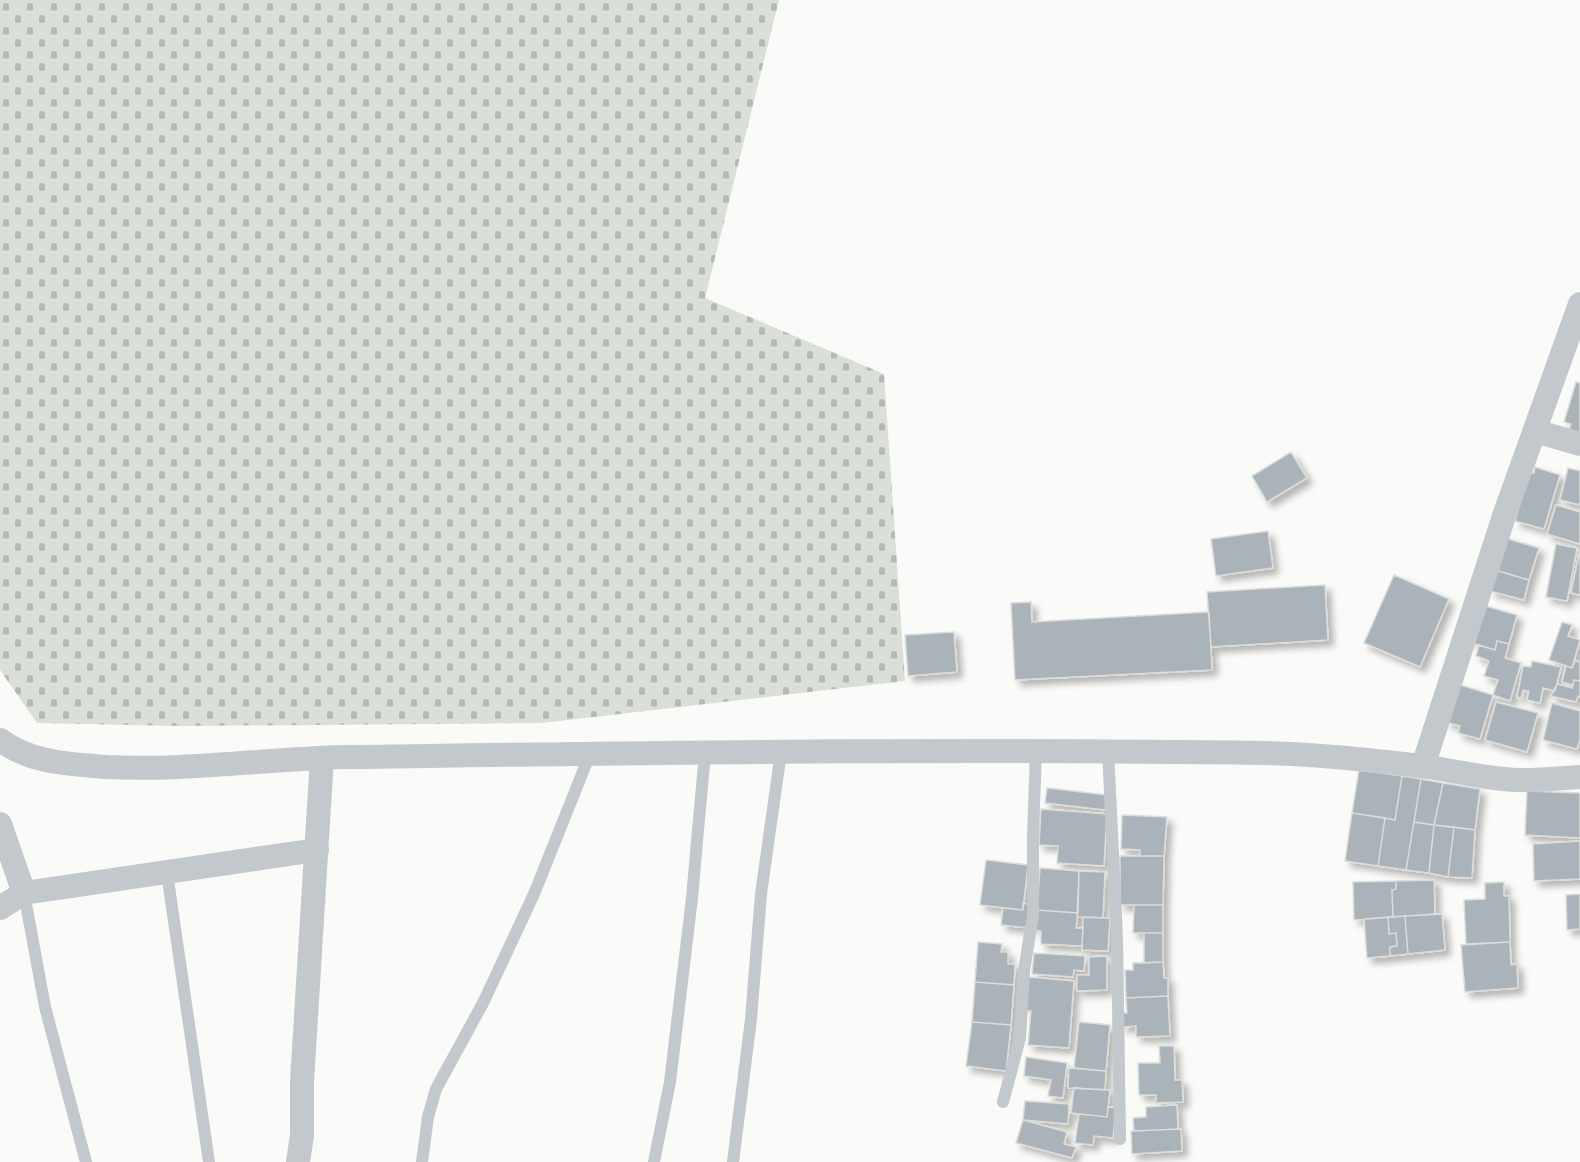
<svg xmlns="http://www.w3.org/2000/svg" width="1580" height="1162" viewBox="0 0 1580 1162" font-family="Karla,sans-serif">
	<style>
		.cemetery { fill: url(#cemetery-stones) }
		.building { fill: #aab3b9; stroke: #dcdcda; stroke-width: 1.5; filter: url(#shadow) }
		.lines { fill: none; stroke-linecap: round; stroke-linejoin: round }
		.lane { stroke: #c3c8cc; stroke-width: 12 }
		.street { stroke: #c3c8cc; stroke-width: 24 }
	</style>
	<defs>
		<pattern id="cemetery-stones" width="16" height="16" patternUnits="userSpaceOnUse" patternTransform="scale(1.5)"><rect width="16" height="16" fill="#dadfd7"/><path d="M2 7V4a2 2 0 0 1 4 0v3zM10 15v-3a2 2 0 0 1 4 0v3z" fill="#b4b9b4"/></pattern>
		<filter id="shadow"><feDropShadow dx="5.5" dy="5.5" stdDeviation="3" flood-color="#0004"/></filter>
	</defs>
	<rect width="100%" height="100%" fill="#fafaf8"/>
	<!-- cemetery -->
	<path class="cemetery" d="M0,0H779L705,298L884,374L905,681L542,723L180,726L37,723L0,670Z"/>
	<!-- building -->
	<path class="building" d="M1576,382L1580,383V438L1567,435L1571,424L1564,422Z
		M1291,452L1307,478L1267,502L1252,476Z
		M1535,467L1560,475L1544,529L1515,521L1529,472L1534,473Z
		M1568,468L1580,471V505L1560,500Z
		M1556,505L1580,512V544L1547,534Z
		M1268,531L1273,568L1216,576L1211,539Z
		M1505,538L1539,548L1529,580L1495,570Z
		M1556,544L1577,548L1567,601L1546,597Z
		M1579,554H1580V595L1571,593Z
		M1495,570L1529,580L1524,600L1490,591Z
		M1394,575L1449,599L1420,667L1364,643Z
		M1325,585L1328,640L1211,647L1207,592Z
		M1031,602L1032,622L1209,612L1212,670L1015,680L1011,603Z
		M1482,605L1517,615L1509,644L1497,641L1495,650L1471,643Z
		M1562,622L1572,625L1568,636L1580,640L1572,668L1549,660Z
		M954,632L957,672L908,676L905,635Z
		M1497,641L1509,644L1505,658L1521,663L1510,701L1493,695L1498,680L1484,676L1489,661L1476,656L1479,645L1495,650Z
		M1532,661L1561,667L1555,691L1543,688L1540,703L1527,700L1529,691L1523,690L1521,698L1517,697L1523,666L1531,667Z
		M1575,661L1580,662V681L1574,680L1573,685L1562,682L1566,666L1572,668Z
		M1574,680L1580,681V697L1578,696L1576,702L1551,696L1557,684L1572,688Z
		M1457,684L1493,695L1480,739L1458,733L1460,726L1446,722Z
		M1496,702L1538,713L1527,752L1485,740Z
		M1552,703L1580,711V739L1577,749L1543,740Z
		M1359,770L1402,776L1395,820L1352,813Z
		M1402,776L1421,779L1406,870L1378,866L1385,818L1395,820Z
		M1421,779L1443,783L1434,825L1414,822Z
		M1443,783L1480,789L1475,830L1434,825Z
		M1047,788L1107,795L1105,810L1045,803Z
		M1527,791L1580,793V838L1525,835Z
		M1041,809L1107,814L1104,866L1057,863L1058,846L1039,845Z
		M1352,813L1385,818L1378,866L1345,861Z
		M1122,815L1167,817L1164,856H1140V850L1121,849Z
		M1414,822L1434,825L1429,873L1406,870Z
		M1434,825L1454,827L1448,877L1429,873Z
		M1454,827L1475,830L1472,878L1448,877Z
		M1580,841V879L1534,881L1533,844Z
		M1120,856H1164L1163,905H1120Z
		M986,860L1028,865L1023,910L980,905Z
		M1040,868L1079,871L1078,913L1037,910Z
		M1079,871L1105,872L1103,918L1077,917Z
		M1434,880L1435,914L1393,917L1392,890L1396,889V881Z
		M1396,881V889L1392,890L1393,917L1354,920L1353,882Z
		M1504,882V896H1509L1510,942L1466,944L1464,900L1485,899V883Z
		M1580,894V929L1567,930L1566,895Z
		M1023,903L1032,905L1030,928L1001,925L1003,908L1023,910Z
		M1134,905H1163V933H1133Z
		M1037,910L1078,913L1076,928H1083L1082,946L1041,944V931H1036Z
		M1442,914L1445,950L1408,954L1405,916Z
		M1405,916L1408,954L1390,956V947L1397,946L1396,933L1389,934L1388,917Z
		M1083,917L1110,918L1108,951L1082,950Z
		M1388,917L1389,934L1396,933L1397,946L1390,947V956L1367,958L1364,919Z
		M1144,933H1163V962L1144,963Z
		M978,942L1002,944L1001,952H1008V964H1015L1014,985L975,982Z
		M1510,942L1511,965L1517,964L1518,988L1465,992L1461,945Z
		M1034,953L1085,956L1084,971L1074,970L1073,977L1032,974Z
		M1107,956V990L1077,991V975H1089V957Z
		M1163,962L1164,978H1168V996L1126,998L1125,970H1133V963Z
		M1029,977L1074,981L1069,1048L1028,1045L1031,1011H1026Z
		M975,982L1014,985L1011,1025L972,1022Z
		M1168,996L1170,1036L1136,1037V1026L1122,1027L1121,1013H1127L1126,998Z
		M972,1022L1011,1025L1006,1071L966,1066Z
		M1079,1022L1110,1025L1106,1071L1074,1068Z
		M1159,1046H1174L1175,1080H1182L1183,1102L1156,1103V1095H1139L1138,1063H1160Z
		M1026,1057L1067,1063L1063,1098L1048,1096L1051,1080L1024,1076Z
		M1069,1068L1106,1071L1105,1090L1068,1088Z
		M1074,1088L1110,1090L1107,1117L1071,1113Z
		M1025,1101L1069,1104L1068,1124L1023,1120Z
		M1177,1105L1178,1129L1134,1131L1133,1118L1146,1117V1107Z
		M1108,1107L1116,1108L1113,1138L1094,1136L1093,1145L1075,1143L1079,1114L1107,1117Z
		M1023,1120L1067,1132L1064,1144L1076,1147L1072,1158L1016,1143Z
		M1181,1129L1182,1151L1132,1154L1131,1131Z"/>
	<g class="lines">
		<!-- lane -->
		<path class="lane" d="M1108,750L1117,937L1120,1139
			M167,873L209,1162
			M24,893L45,1007L86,1162
			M1003,1102L1020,1038L1024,971L1033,915V836L1036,751
			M422,1162L428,1117L436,1089L483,1003L534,894L590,754
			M654,1162L670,1082L692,898L705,752
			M733,1162L751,1019L761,894L781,752"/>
		<!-- street -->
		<path class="street" d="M1535,431L1580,444
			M0,740C31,763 69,764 106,767C186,771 265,759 345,757C651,753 957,748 1263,753C1319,754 1374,760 1429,767C1460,772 1493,780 1524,780C1543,780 1562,778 1580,777
			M1423,766L1505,513L1580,304
			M0,824L24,893
			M0,908L24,893L317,850
			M298,1162L302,1135V1081L322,758"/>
	</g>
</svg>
